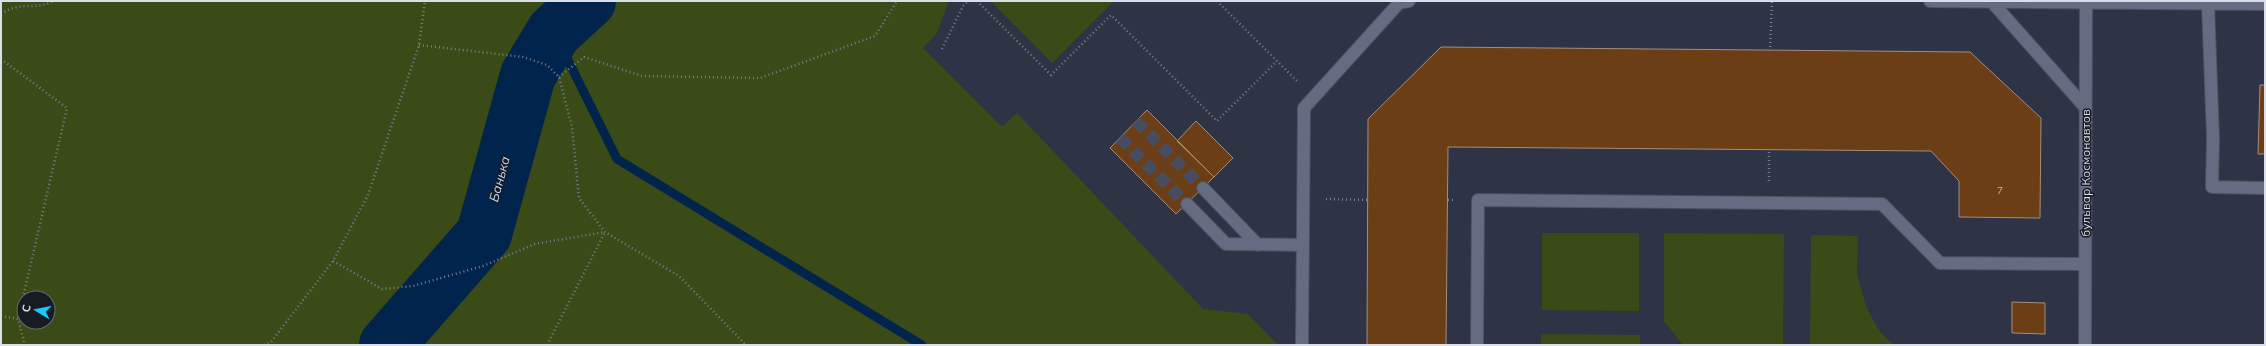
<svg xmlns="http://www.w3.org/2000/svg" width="2266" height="346" viewBox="0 0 2266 346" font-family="Mulish,sans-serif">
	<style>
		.green { fill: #3a4b17; fill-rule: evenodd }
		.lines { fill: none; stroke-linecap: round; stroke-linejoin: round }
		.stream { stroke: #00244b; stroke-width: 9 }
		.river { stroke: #00244b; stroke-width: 56 }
		.building { fill: #6c3e15; stroke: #a38e7e }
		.minor-tunnel { stroke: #484c5f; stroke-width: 12; stroke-dasharray: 12 6; stroke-linecap: butt }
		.minor-casing { stroke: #4d5161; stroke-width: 14 }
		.path { stroke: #7a7e8e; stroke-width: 2.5; stroke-dasharray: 1 3; stroke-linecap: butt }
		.minor { stroke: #656b81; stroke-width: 12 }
		.labels { text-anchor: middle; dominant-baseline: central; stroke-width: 3; stroke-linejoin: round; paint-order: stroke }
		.number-label { font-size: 10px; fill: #beb5b5 }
		.street-label { font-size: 12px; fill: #daddea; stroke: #191b24 }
		.water-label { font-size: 13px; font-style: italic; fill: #bedafa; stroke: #191b24 }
	</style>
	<rect width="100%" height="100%" fill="#2e3346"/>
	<!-- green -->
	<path class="green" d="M1,1H949L937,33L923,48L1002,127L1017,113L1203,309L1248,314L1278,345H1ZM24,298H48V322H24Z
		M991,1H1114L1052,63Z
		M1542,233H1639V311L1542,310Z
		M1664,233L1784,234L1783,345H1683L1664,321Z
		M1811,235L1858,236L1857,274L1866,306L1879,331L1894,345H1810Z
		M1541,334L1640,335V345H1541Z"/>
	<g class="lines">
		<!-- stream -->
		<path class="stream" d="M554,32L617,159L922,345"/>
		<!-- river -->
		<path class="river" d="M387,345L484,234L528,75L554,32L588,1"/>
	</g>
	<!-- building -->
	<path class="building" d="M1441,47L1970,52L2041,118L2040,218L1959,217V181L1931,151L1448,147L1446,345H1367L1368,119Z
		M2260,85H2265V154H2258Z
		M1147,110L1214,177L1176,214L1110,148Z
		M1196,121L1233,158L1214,177L1177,141Z
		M2012,302L2045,303V334L2012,333Z"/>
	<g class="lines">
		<!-- minor-tunnel -->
		<path class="minor-tunnel" d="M1136,121L1203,188
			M1120,138L1187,204"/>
		<!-- minor casing -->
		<g class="minor-casing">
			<path id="minor" d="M1930,1L2265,4
				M1992,2L2085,107
				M2208,4L2213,138L2212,187L2265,188
				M1203,188L1258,245
				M1187,204L1226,244L1303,245
				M1302,345L1304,108L1399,3L1409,1
				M1477,345L1478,200L1882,204L1940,263L2085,264
				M2085,345L2086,1"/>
		</g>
		<!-- path -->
		<path class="path" d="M977,1L1051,75L1111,15L1217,121L1277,61
			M1217,1L1298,82
			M1,14C22,0 36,11 53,1
			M419,45L523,57L547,65L559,77L572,127L579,198L605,232L679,276L746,345
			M942,49L963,6L968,1
			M1770,51L1772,1
			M1,59L67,108L18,319
			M559,77L584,57L642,76L760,78L875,36L897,1
			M1769,181V150
			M1326,199L1368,200
			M1448,200H1455
			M333,261L382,289L413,286L483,266L535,244L605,232
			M1,316L18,319L25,345
			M264,345L271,342L333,261L368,195L419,45L425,1
			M547,345L605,232"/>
		<!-- minor -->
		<use href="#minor" class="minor"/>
	</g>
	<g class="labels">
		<!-- number labels -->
		<g class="number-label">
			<text x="2000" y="190">7</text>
		</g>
		<!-- street labels -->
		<g class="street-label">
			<text transform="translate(2085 173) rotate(-90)">бульвар Космонавтов</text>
		</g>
		<!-- water labels -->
		<g class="water-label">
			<text transform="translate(499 179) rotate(-75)">Банька</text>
		</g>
	</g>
	<!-- border -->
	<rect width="2266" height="346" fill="none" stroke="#daddea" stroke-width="4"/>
	<!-- north arrow -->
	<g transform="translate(36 310) rotate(280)"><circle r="19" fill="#191b24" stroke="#666973"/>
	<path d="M0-3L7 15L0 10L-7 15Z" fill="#17cafb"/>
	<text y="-6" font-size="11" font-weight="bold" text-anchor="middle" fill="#daddea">С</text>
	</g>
</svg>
